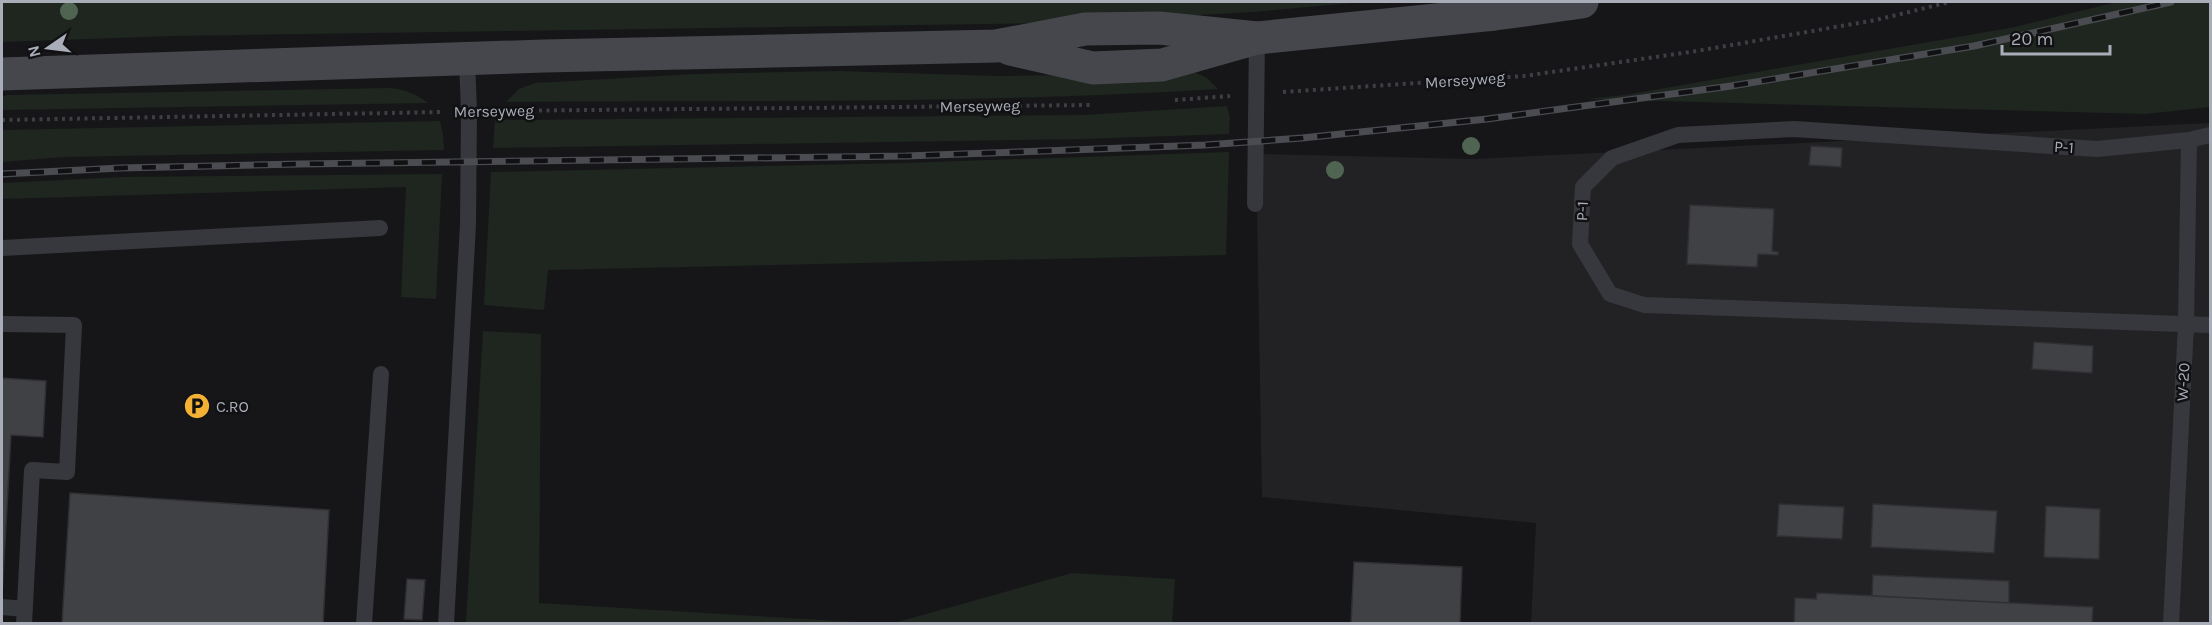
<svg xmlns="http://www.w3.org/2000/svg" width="2212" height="625" viewBox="0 0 2212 625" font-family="Karla,sans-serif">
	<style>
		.built { fill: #222225 }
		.green { fill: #1e261f }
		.building { fill: #404145; stroke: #303034; stroke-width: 1.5 }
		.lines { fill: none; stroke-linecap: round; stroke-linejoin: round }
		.path { stroke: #3d3f44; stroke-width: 4; stroke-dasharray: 3 4.5; stroke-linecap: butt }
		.lane { stroke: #37383d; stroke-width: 16 }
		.secondary { stroke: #45474d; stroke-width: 33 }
		.rail-casing { stroke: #4a4c52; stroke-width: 7 }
		.rail { stroke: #111113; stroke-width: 4.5; stroke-dasharray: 14; stroke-linecap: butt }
		.tree { fill: #506452 }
		.labels { text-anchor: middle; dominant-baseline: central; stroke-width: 5; stroke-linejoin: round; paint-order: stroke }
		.street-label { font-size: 16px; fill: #a8adb8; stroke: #111113 }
		.poi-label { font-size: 16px; fill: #a8adb8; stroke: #111113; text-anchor: start }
	</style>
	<rect width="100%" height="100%" fill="#161618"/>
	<!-- built -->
	<path class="built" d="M2210,123V623H1531L1536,523L1262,497L1256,154L1474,159Z"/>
	<!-- green -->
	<path class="green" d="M2,2H1363L1254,12L1049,23L173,36L2,42Z
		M2117,2H2210V107L2146,114L1586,99L1625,95L2015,27Z
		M1190,70L1207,78L1218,89C981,104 743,100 506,102L519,89L535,83L695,74L839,71L996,76L1089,75Z
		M391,88C406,90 416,94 428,103L2,110V97L7,95Z
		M1227,106L1230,117L1229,134L1083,139L493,148L495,120L1084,115Z
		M440,121L443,134L444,150L63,157L2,162V130Z
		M1229,152L1226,255L548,270L544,310L484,305L491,172L903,163Z
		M442,174L436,299L401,297L406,187L2,199V183L122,177Z
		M483,331L541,334L539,603L871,623H466Z
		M1072,573L1175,579L1172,623H894Z"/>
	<!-- building -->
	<path class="building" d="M1811,146L1842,148L1841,167L1809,165Z
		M1690,205L1774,209L1772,251L1778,252V255L1758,254L1757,267L1687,264Z
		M2034,342L2093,346L2092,373L2032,369Z
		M2,378L46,381L43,437L11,435L2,597Z
		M70,493L329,510L323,624H62Z
		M1779,504L1844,507L1842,539L1777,536Z
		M1873,504L1997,511L1994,553L1871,547Z
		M2046,506L2100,509L2099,559L2044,557Z
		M1354,562L1462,567L1460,624H1351Z
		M1873,575L2009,581V603L1872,596Z
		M407,579L425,580L422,620L404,619Z
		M1817,593L2093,607L2092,624H1794L1795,598L1816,599Z"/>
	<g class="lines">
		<!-- path -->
		<path class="path" d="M1283,92L1524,76L1697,51L1876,20L1950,2
			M1175,100L1230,96
			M494,111L1090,105
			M2,120L442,112"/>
		<!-- lane -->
		<path class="lane" d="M2210,135L2189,140L2097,149L1794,129L1678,135L1612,158L1583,187L1580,244L1610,294L1644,305L2210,325
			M1255,204L1257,38
			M2,248L380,228
			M2,324L74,325L67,472L32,470L24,624
			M2,607L25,609
			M364,624L381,374
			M446,624L468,224L469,111L467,60
			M2171,624L2186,325L2189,140"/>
		<!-- secondary -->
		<path class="secondary" d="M1010,49L1093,68L1162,65L1257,38L1495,14L1582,2
			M2,74L544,56L996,46L1085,29L1159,28L1257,38"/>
		<!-- rail casing -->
		<g class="rail-casing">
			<path id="rail" d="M2,174L121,168L299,164L906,156L1205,145L1302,138L1487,119L1731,86L1974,46L2171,2"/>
		</g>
		<!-- rail -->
		<use href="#rail" class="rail"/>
	</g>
	<!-- trees -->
	<g class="tree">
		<circle cx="69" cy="11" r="9"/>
		<circle cx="1471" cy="146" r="9"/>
		<circle cx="1335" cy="170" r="9"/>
	</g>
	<!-- icons -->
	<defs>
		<g id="parking-disc" transform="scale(1.35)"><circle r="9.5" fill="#f2b134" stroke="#111113"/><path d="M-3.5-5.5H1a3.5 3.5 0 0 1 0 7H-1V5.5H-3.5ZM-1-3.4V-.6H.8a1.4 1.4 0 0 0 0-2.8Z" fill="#111"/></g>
	</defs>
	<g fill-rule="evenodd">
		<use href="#parking-disc" x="197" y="406"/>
	</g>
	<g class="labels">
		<!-- street labels -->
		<g class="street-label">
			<text transform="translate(1465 80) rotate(-4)">Merseyweg</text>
			<text transform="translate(980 106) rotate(-1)">Merseyweg</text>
			<text transform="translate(494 111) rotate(-1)">Merseyweg</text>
			<text transform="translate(2064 147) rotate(4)">P-1</text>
			<text transform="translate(1582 211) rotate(-87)">P-1</text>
			<text transform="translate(2183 382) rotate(-87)">W-20</text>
		</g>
		<!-- poi labels -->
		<g class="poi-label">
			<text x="216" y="406">C.RO</text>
		</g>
	</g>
	<!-- border -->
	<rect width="2212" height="625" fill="none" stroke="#a8adb8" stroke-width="6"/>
	<!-- north arrow -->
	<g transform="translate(48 48) rotate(256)" stroke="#111113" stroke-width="4.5" paint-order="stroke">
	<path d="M0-4.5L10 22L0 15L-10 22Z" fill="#a8adb8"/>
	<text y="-9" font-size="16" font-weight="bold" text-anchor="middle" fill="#a8adb8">N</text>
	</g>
	<!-- scale -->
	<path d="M2002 45v9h108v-9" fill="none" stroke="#a8adb8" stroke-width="3"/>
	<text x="2011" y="45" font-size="18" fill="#a8adb8" stroke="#111113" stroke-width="4.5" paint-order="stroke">20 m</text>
</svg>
